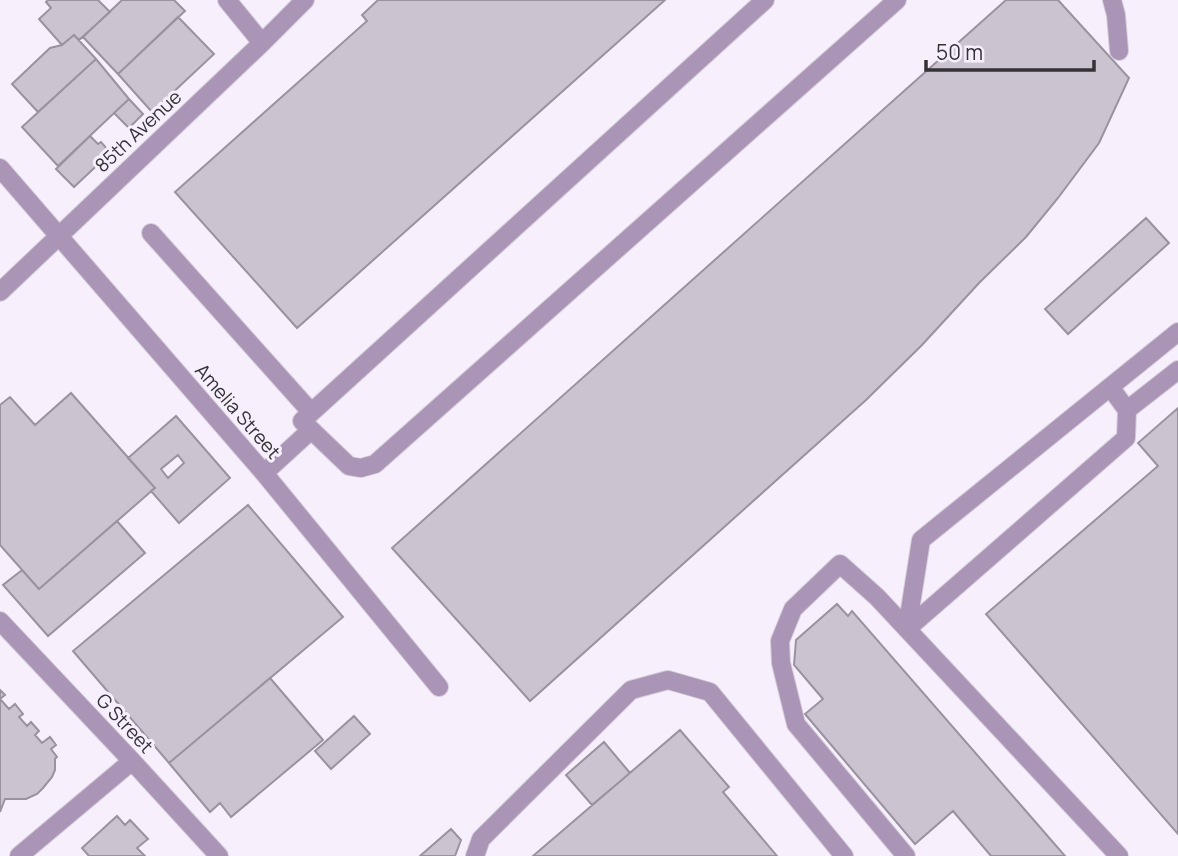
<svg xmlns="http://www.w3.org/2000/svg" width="1178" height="856" viewBox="0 0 1178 856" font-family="Manrope,sans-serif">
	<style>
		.building { fill: #ccc3d0; stroke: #9a929e; stroke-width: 2; fill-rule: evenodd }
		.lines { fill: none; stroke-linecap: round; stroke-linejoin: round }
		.minor-casing { stroke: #d5cdd9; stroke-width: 20 }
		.minor { stroke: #aa95b6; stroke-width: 18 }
		.labels { text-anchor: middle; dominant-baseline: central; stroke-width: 6; stroke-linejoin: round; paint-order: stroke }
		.street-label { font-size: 19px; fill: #353237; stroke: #f8effd }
	</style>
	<rect width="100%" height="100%" fill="#f8effd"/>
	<!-- building -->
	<path class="building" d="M48,0H98L110,12L79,40L74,35L62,45L39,19L51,8L46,2Z
		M122,0H174L185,11L118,74L83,37Z
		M378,0H665L297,328L175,192L367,21L362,15Z
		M1006,0H1058L1129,78L1099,143L1058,198L1026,237L979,283L922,345L866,400L530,701L392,548Z
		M178,17L214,54L152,112L118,74Z
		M74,35L96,59L38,112L12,84L50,48L62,45Z
		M96,59L129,99L58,166L22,127Z
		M129,99L143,114L129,128L114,113Z
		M90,136L98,144L101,142L108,150L105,152L108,155L74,187L56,169Z
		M1146,218L1169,243L1068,334L1045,309Z
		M71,393L155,488L39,589L0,545V405L10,397L35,425Z
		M1178,408V834L986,614L1158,466L1138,443Z
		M176,416L230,478L179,523L151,491L155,488L128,458ZM178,455L184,463L168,478L161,469Z
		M248,505L343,617L169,763L73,651Z
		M117,521L145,553L48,636L3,585L22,570L39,589Z
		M837,604L848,616L852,611L1065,856H991L953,811L915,844L805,714L823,699L794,665L796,640Z
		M270,678L323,740L231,817L220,803L210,812L169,763Z
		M0,690L5,695L0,699L9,709L15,704L23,714L19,717L27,726L31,722L39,731L35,735L42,743L50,737L56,745L51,749L57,757L55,759V770L52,777L43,788L37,794L26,799H5L0,812Z
		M354,716L370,734L331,769L315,751Z
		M680,730L729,787L723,792L777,856H533Z
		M604,742L630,773L592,805L566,775Z
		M117,816L125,825L130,820L148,839L137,848L145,856H89L82,848Z
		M451,829L461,840L455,856H420Z"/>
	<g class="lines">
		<!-- minor casing -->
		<g class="minor-casing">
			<path id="minor" d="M227,0L262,43
				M765,0L302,421L349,466L361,468L375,464L897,0
				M1112,0L1116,15L1119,51
				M0,168L264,473L439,687
				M151,233L311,412
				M0,292L262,43L305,0
				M1127,410L1178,370
				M264,473L311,430
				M0,621L132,761L219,856
				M907,629L921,540L1178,332
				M907,629L1126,438L1127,410L1110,387
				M19,856L132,761
				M475,856L481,839L631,690L668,680L710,692L844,856
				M906,856L796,724L781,663L780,641L793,609L840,564L877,597L1119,856"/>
		</g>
		<!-- minor -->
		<use href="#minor" class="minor"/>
	</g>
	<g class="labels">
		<!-- street labels -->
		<g class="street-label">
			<text transform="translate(138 131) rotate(-43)">85th Avenue</text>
			<text transform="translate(238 411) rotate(49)">Amelia Street</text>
			<text transform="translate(125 723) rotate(47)">G Street</text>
		</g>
	</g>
	<!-- scale -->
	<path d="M926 60v10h168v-10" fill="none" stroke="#353237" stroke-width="3.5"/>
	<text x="936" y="60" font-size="21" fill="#353237" stroke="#f8effd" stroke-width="5" paint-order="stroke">50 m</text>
</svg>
